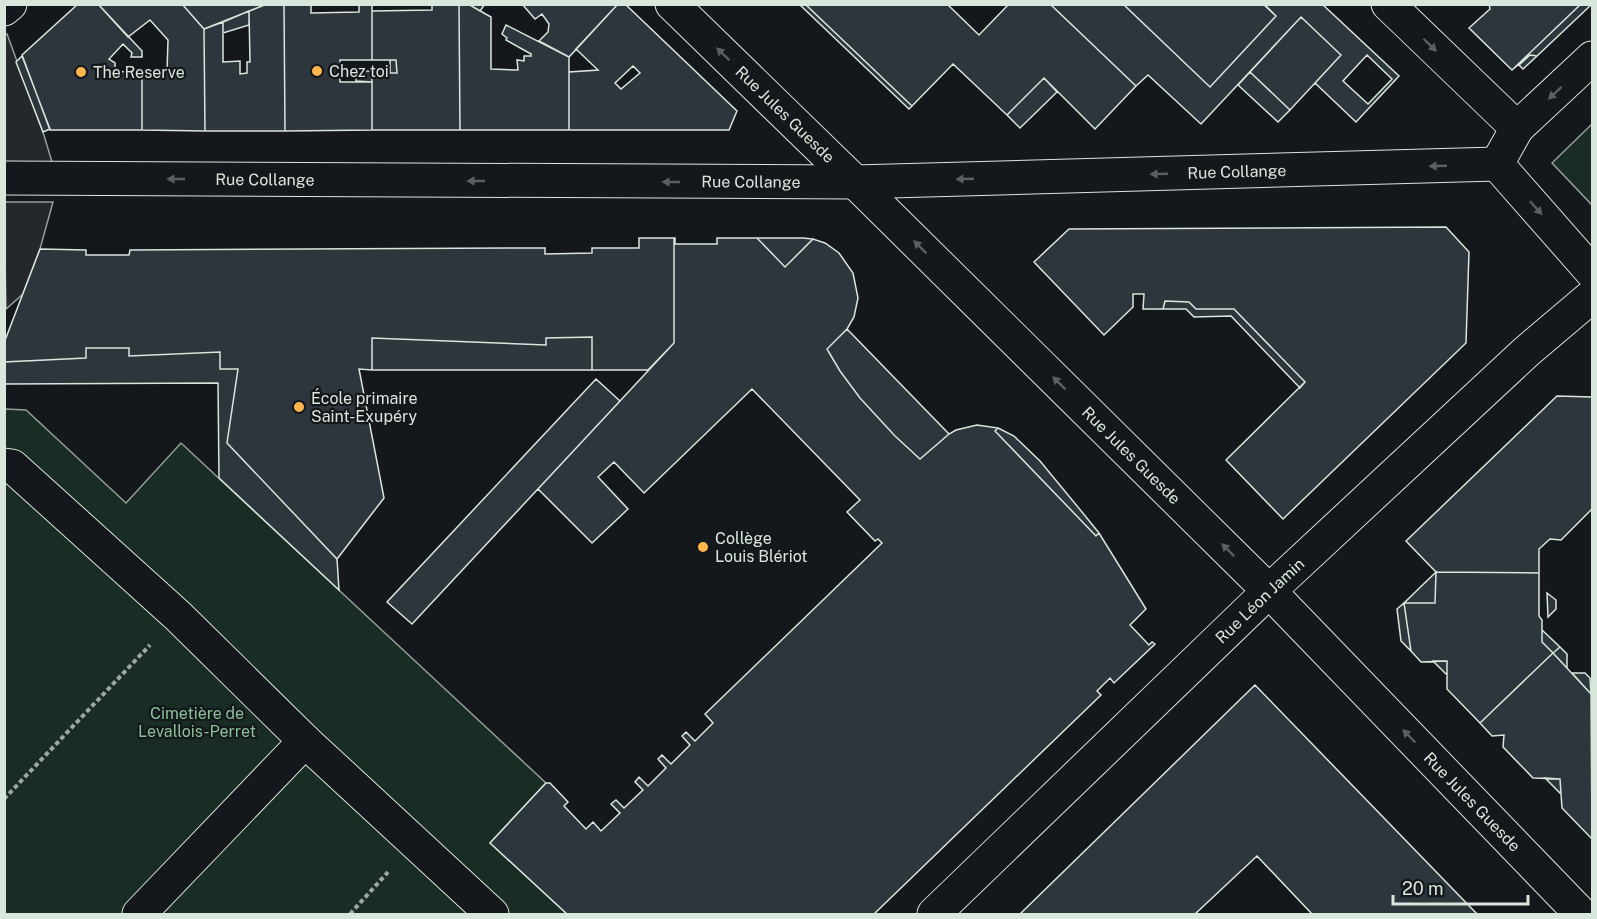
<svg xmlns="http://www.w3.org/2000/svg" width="1597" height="919" viewBox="0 0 1597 919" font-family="'Public Sans',sans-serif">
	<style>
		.green { fill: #1a2d24; stroke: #939e99; stroke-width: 1.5 }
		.parking { fill: #24282b; stroke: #939e99; stroke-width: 1.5 }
		.building { fill: #2c363c; stroke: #d8e6dc; stroke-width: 1.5; fill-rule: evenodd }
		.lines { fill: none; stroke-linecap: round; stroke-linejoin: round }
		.minor-casing { stroke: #d8e6dc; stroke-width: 35 }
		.path { stroke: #9da8a2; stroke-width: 4; stroke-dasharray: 4.5 3; stroke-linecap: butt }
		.minor { stroke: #14181c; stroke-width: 33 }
		.oneway { fill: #59605f }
		.poi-dot { fill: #ffb74d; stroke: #14181c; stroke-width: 2 }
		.labels { text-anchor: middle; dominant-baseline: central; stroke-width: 4.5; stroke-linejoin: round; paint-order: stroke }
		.poi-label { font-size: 16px; fill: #d8e6dc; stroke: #14181c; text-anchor: start }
		.street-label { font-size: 16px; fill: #d8e6dc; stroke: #14181c }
		.park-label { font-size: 16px; fill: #8ac095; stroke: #14181c }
	</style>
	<rect width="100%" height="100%" fill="#14181c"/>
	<!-- green -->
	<path class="green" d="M1592,124V205L1552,163Z
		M5,409L26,410L126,503L181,443L546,783L490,843L567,914H5Z"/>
	<!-- parking -->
	<path class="parking" d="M7,34L43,132L52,162L5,163L4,36Z
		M4,202H53L40,249L23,294L6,309Z"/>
	<!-- building -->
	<path class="building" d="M78,4H98L142,51V57H131L132,53L123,44L109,59L115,63V72L142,71V130H50L22,55Z
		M98,4H182L204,29L205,131L142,130V71H167L168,40L150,20L128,37Z
		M182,4H267L204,29Z
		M267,4H284L285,131H205L204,29L223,22V62L240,61V74L247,73V62H250L249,11Z
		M284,4H311V13L359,12V4H372V60H340V82H372V130L285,131Z
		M432,4H459L460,130H372V73H397L396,60H372V11L432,10Z
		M459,4H468L491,17V69L518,70L517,60L524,61V56H531V54L506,40L507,38L502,34L506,25L569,57V130H460Z
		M468,4H485L480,11Z
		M522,4H618L569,57L539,41L548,32L549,24L542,14L535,19Z
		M618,4H625L737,111L729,130H569V72L598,70L576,49ZM633,66L640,73L621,89L615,83Z
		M799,4H805L912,106L909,109Z
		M805,4H947L979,35L1009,4H1050L1136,86L1095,129L1044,78L1007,115L953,64L912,106Z
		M1050,4H1123L1210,87L1276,16L1264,4H1322L1399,76L1356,122L1315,83L1341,55L1301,17L1201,124L1148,75L1136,86ZM1367,55L1392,79L1368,104L1343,81Z
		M1123,4H1263L1276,16L1210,87Z
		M1489,4H1581L1512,70L1469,28L1490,9Z
		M1581,4H1592L1537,56L1530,55L1512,70Z
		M249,11V25L223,33V22Z
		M1301,17L1341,55L1290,110L1250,72Z
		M1530,55L1537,56L1523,69L1519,65Z
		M22,56L50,129L43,132L16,62Z
		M390,60H396L397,73H390Z
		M356,71H372V82L356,81Z
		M1250,72L1290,110L1278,122L1238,85Z
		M1044,78L1057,92L1020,128L1007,115Z
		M1446,227L1469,252L1466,343L1283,519L1226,460L1305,382L1234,309H1196L1189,302L1165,301L1163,309H1143L1144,294H1133V307L1104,335L1034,262L1069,229Z
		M639,238H674V343L648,370H592V337L546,338V345L372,338V370L359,369L384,498L337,559L227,443L238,369H220V352L129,356V348H86V358L4,362V343L40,249L86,250V255H129L130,250L508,248H545V254L592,253V248H639Z
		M674,238H675V244H717V238H757L785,267L813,239L825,243L839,253L853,273L858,298L854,317L847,329L827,349L840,371L860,398L895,436L920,459L949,434L956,430L977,425L998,428L995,431L1096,536L1099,533L1146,609L1130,625L1149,645L1152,642L1155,644L1114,683L1110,678L1097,691L1101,695L874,914H567L490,843L546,783H550L568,802L564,806L586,829L593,822L601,831L620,813L611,804L616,800L624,808L643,790L635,782L639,777L648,786L666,768L658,759L662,755L671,764L690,745L682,736L686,732L695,741L713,723L705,714L882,543L878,539L875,541L847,512L860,500L752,389L644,493L614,462L598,477L628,509L592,543L538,489L674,343Z
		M757,238H803L813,239L785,267Z
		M1165,301L1189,302L1196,309H1234L1305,382L1300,388L1231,316L1194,317L1186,309H1163Z
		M847,329L949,434L920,459L895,436L860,398L840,371L827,349Z
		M592,337V370H372V338L546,345V338Z
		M86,348H129V356L220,352V369H238L227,443L337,559L339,590L219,478L218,383L4,384V362L86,358Z
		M596,379L620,401L412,624L387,602Z
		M1557,396L1592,397V509L1561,540L1550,539L1539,549V573L1436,572L1406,541Z
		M998,428L1014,436L1040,461L1082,512L1099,533L1096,536L995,431Z
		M1436,572L1539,573V616L1542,620V642L1553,653L1480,723L1447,689V661L1421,662L1411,651L1404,603H1435Z
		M1436,572L1435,603H1404Z
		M1547,593L1556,600V609L1548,617Z
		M1404,603L1411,651L1401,641L1397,609Z
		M1542,630L1560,647L1553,653L1542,642Z
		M1560,647L1567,654V668L1553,653Z
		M1553,653L1591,694L1592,839L1562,808L1560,779L1533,778L1503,747L1504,735L1492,736L1480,723Z
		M1433,661H1447V675Z
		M1572,673H1585L1590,678L1591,694Z
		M1255,685L1477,914H1312L1257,856L1195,914H1020Z
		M1545,778L1560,779L1561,794Z"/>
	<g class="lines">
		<!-- minor casing -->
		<g class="minor-casing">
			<g id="minor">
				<path id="s1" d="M672,4L855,182L1269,591L1581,914"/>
				<path d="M1388,4L1517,128L1497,164"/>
				<path d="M4,9L10,4"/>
				<path d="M1517,128L1592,58"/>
				<path d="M1497,164L1592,272"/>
				<path id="s2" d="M4,178L855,182L1497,164"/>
				<path d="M4,465L12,466L178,616L305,741"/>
				<path d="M139,914L305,741L492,914"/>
				<path id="s3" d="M934,914L1269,591L1526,352L1592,296"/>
			</g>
		</g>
		<!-- path -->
		<path class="path" d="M4,799L150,645
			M350,914L388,872"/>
		<!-- minor -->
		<use href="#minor" class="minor"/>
	</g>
	<!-- one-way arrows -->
	<defs><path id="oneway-solid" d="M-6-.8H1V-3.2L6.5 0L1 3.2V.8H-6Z" transform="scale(1.5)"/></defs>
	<g class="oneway">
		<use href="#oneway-solid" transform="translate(1430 45) rotate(44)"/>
		<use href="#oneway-solid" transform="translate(723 54) rotate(-136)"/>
		<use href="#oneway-solid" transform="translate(1555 93) rotate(137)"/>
		<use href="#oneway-solid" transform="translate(1438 166) rotate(178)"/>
		<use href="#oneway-solid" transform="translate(1159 174) rotate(178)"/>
		<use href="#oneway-solid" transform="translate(176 179) rotate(-180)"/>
		<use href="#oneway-solid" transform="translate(965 179) rotate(178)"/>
		<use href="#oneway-solid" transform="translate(476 181) rotate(-180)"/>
		<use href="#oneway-solid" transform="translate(671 182) rotate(-180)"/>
		<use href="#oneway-solid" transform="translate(1536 208) rotate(48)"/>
		<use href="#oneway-solid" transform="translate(920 247) rotate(-135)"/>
		<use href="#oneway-solid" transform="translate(1059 383) rotate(-135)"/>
		<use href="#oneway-solid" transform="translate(1228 550) rotate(-135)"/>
		<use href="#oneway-solid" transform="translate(1409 736) rotate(-134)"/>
	</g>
	<!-- markers -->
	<g class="poi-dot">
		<circle cx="317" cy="71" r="6"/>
		<circle cx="81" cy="72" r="6"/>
		<circle cx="299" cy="407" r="6"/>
		<circle cx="703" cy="547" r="6"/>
	</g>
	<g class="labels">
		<!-- poi labels -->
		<g class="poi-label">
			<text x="329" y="71">Chez toi</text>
			<text x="93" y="72">The Reserve</text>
			<text x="311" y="398">École primaire<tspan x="311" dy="18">Saint-Exupéry</tspan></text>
			<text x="715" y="538">Collège<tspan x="715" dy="18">Louis Blériot</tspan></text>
		</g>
		<!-- street labels -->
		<g class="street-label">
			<text stroke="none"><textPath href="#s1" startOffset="158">Rue Jules Guesde</textPath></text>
			<text stroke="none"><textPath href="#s2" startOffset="1233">Rue Collange</textPath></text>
			<text stroke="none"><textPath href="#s2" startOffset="261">Rue Collange</textPath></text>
			<text stroke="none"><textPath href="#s2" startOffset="747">Rue Collange</textPath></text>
			<text stroke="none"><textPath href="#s1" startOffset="644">Rue Jules Guesde</textPath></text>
			<text stroke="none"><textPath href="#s3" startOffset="452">Rue Léon Jamin</textPath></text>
			<text stroke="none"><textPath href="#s1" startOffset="1130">Rue Jules Guesde</textPath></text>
		</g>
		<!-- park labels -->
		<g class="park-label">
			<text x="197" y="713">Cimetière de<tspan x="197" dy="18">Levallois-Perret</tspan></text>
		</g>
	</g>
	<!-- border -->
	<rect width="1597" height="919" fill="none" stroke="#d8e6dc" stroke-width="12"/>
	<!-- scale -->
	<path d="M1393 895v9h135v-9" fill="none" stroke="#d8e6dc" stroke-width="3"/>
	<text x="1402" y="895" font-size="18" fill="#d8e6dc" stroke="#14181c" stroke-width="4.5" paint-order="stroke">20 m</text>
</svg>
